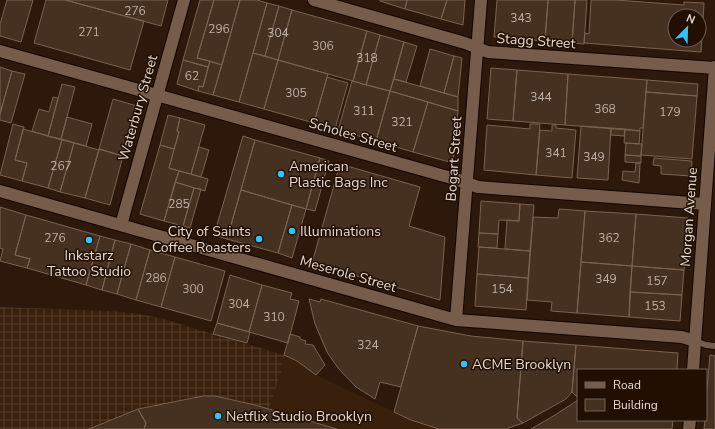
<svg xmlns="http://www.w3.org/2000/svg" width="715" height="429" viewBox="0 0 715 429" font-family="'Nunito Sans',sans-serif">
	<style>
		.built { fill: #39200c }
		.industrial { fill: url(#industrial-grid) }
		.building { fill: #463020; stroke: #7b6251; fill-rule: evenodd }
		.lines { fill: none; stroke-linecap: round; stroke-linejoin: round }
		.service-casing { stroke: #140400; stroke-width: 8 }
		.minor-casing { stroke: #140400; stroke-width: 14 }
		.service { stroke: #755c4b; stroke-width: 6 }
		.minor { stroke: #755c4b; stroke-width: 12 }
		.poi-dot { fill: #28c8ff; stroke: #220f02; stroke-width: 1.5 }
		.labels { text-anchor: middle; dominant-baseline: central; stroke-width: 3; stroke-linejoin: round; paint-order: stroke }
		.number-label { font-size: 12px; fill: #c0afa4 }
		.street-label { font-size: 14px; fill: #e8d9d0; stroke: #220f02 }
		.poi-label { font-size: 14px; fill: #e8d9d0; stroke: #220f02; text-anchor: start }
	</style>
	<defs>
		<pattern id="industrial-grid" width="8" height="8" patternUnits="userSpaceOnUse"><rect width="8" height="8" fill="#39200c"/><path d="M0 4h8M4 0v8" fill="none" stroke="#56402e"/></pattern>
	</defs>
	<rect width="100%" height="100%" fill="#2d1809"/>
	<!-- built -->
	<path class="built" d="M284,355L297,361L316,375L394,412L411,420L439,429H337L269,409L281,372Z"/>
	<!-- industrial -->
	<path class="industrial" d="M0,307L111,311L139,314L160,318L284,355L281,372L269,409L215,396H203L138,409L89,429H0Z"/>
	<!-- building -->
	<path class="building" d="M7,0H33L21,42L0,36V24Z
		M46,0H65L144,21L130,70L34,43Z
		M65,0H168L161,26Z
		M200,0H214L197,58L210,61L208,67L183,60Z
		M214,0H240L222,65L197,58Z
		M240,0H257L267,3L239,102L213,95Z
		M380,0H407L405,9L380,1Z
		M407,0H447L441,19L405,9Z
		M447,0H465L463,25L441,19Z
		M497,0H548L545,41L494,37Z
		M548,0H575L572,43L545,41Z
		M575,0H587L584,44L572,43Z
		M591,0H616L684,5V2L704,3L701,52L584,43L585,33L589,34ZM675,16H699V40H675Z
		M267,3L279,6L265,56L253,53Z
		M279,6L292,10L278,60L265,56Z
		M292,10L367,31L353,81L278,60Z
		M367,31L380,35L366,85L353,81Z
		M380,35L404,42L390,91L366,85Z
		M404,42L417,46L406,82L394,79Z
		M430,49L454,56L444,93L420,86Z
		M253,53L278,60L264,109L239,102Z
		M454,56L462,58L458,97L444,93Z
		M183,60L208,67L203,87L199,86L198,91L177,84Z
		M278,60L328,74L314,123L264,109Z
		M210,61L222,65L213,95L198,91L199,86L203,87Z
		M0,67L12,71L0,114Z
		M491,68L517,70L513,121L487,119Z
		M517,70L568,74L565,125L513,121Z
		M12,71L25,74L11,123L0,120V114Z
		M568,74L647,80L643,128H640V131L565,125Z
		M327,77L348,83L335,129L314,123Z
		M394,79L458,97V111L390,91Z
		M647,80L698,84L697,96L646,92Z
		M352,81L390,91L376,141L338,130Z
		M62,84L75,87L61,139L48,136Z
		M390,91L428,102L413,152L376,141Z
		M646,92L697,96L692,159L641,155Z
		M53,97L58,98L48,136L32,131L39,109L49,112Z
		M113,99L137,106L123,156L99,149Z
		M428,102L458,111L453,163L413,152Z
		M168,115L180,118L177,131L179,132L174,149L160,145Z
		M67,117L92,124L86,146L61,139Z
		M180,118L205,125L191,174L169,168L179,132L177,131Z
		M13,124L24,127L15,160L27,163L22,181L0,175Z
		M530,124H540L536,175L484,170L487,125L530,129Z
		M552,125H556V128L576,130L572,178L536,175L540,130L552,131Z
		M581,126L611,128L608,180L577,178Z
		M611,128L625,129L624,136L611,135Z
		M23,129L62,140L48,188L22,181L27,163L15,160Z
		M625,129L640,131L639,144L624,143Z
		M243,136L255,140L227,239L214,235Z
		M62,140L74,143L60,192L48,188Z
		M255,140L320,158L306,209L241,190Z
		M74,143L99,150L85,198L60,192Z
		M626,143L642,144L641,156L625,155Z
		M160,145L174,149L169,168L179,171L164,221L140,214Z
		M199,147L209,150L201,177L191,174Z
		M99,149L123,156L110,205L85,198Z
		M625,155L641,156V163L625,162Z
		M320,158L329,161L315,211L306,209Z
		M654,158L692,161L691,176L661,174V166L653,165Z
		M636,163H640L639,183L622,180L623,171L635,172Z
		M340,164L420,187L409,226L445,237L440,300L312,263Z
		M179,171L208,179L205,191L175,182Z
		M175,182L194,188L183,226L164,221Z
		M194,188L201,189L190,228L183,226Z
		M241,190L292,205L278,253L227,239Z
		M481,201L520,204L519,221L499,220L498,234L479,233Z
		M520,204L534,205L530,251L505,249L507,220L519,221Z
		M292,205L306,209L292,258L278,253Z
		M0,207L26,215L15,255L30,259L27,268L0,261L3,249L0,248Z
		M559,209L585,211L577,313L551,311L552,302L527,300L533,217L558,218Z
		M585,211L636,214L632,266L581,262Z
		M636,214L688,218L684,270L632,266Z
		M26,215L100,236L86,285L27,268L30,259L15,255Z
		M479,233L498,234L497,248L478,247Z
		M100,236L115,240L102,290L86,285Z
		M115,240L131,244L117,294L102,290Z
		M131,244L150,250L136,300L117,294Z
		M479,247L530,251L528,278L477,274Z
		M150,250L175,257L161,307L136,300Z
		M175,257L225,271L211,321L161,307Z
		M581,262L632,266L629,317L577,313Z
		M632,266L684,270L682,295L630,292Z
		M477,274L528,278L526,310L475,306Z
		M230,275L262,285L249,332L217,323Z
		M262,285L292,293L290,299L299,301L288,343L249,332Z
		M630,292L682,295L680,321L629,317Z
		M309,299L320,302L321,299L418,326L401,387L380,382L375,399L356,387L338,368L327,352L315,324Z
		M217,323L250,332L247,343L213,334Z
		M418,326L471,336L523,341L517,418L523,423L506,429H439L411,420L394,412Z
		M290,334L300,337V339L306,341L305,344L313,345L325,365L316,375L297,361L284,355Z
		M523,341L576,345L572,392L566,399L523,423L517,418Z
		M576,345L678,353L677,370H578V398L572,392Z
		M710,355L715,356V429H704L705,420H706V401Z
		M203,396H215L255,405L337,429H144L146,423L138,409Z
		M578,400V420H673L672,429H531L555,415Z
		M138,409L146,423L144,429H89Z"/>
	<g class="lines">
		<!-- service casing -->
		<g class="service-casing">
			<path id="service" d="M695,341L706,345L715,346"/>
		</g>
		<!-- minor casing -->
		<g class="minor-casing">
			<path id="minor" d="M314,0L465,43L488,52L715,68
				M0,51L455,179L478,187L705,204
				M0,191L456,320L682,337L695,341
				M121,225L184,0
				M456,320L481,0
				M693,370L715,67
				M689,429L690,420"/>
		</g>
		<!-- service -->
		<use href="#service" class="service"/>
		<!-- minor -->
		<use href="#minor" class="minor"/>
	</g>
	<!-- markers -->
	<g class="poi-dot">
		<circle cx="281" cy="174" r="4"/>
		<circle cx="292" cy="231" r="4"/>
		<circle cx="259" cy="239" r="4"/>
		<circle cx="89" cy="240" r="4"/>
		<circle cx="464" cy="364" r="4"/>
		<circle cx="218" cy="416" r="4"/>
	</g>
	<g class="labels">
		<!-- number labels -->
		<g class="number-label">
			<text x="135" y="11">276</text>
			<text x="521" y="18">343</text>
			<text x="219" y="29">296</text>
			<text x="89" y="32">271</text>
			<text x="278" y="33">304</text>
			<text x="323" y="46">306</text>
			<text x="367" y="58">318</text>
			<text x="192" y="76">62</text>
			<text x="296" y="93">305</text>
			<text x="541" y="97">344</text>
			<text x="605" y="109">368</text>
			<text x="364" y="111">311</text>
			<text x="670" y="112">179</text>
			<text x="402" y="122">321</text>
			<text x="556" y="153">341</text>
			<text x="594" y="157">349</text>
			<text x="61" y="166">267</text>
			<text x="179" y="204">285</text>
			<text x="55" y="238">276</text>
			<text x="609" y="238">362</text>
			<text x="156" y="278">286</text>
			<text x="606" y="279">349</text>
			<text x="657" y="281">157</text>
			<text x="193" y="289">300</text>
			<text x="502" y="289">154</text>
			<text x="239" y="304">304</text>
			<text x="655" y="306">153</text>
			<text x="274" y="317">310</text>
			<text x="368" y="345">324</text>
		</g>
		<!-- street labels -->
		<g class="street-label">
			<text transform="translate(536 41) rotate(4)">Stagg Street</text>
			<text transform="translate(138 108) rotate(-74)">Waterbury Street</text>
			<text transform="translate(353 135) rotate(16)">Scholes Street</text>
			<text transform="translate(454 159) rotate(-86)">Bogart Street</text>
			<text transform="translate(689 217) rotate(-86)">Morgan Avenue</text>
			<text transform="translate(348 274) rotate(16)">Meserole Street</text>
		</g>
		<!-- poi labels -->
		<g class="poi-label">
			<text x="289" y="166">American<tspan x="289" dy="16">Plastic Bags Inc</tspan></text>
			<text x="251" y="231" text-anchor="end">City of Saints<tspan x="251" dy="16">Coffee Roasters</tspan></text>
			<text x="300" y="231">Illuminations</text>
			<text x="89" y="255" text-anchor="middle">Inkstarz<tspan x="89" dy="16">Tattoo Studio</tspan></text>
			<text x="472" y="364">ACME Brooklyn</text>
			<text x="226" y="416">Netflix Studio Brooklyn</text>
		</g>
	</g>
	<!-- legend -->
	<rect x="577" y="369" width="130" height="52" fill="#220f02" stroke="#716054"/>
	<rect x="585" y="382" width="20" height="6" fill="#755c4b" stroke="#716054"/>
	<text x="613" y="389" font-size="12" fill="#e8d9d0">Road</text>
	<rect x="585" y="399" width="20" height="12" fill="#463020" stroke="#716054"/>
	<text x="613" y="409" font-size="12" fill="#e8d9d0">Building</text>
	<!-- north arrow -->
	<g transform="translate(687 28) rotate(23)"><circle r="19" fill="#220f02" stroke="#716054"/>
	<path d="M0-3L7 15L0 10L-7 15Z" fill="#28c8ff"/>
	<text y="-6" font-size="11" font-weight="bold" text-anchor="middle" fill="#e8d9d0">N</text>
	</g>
</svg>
